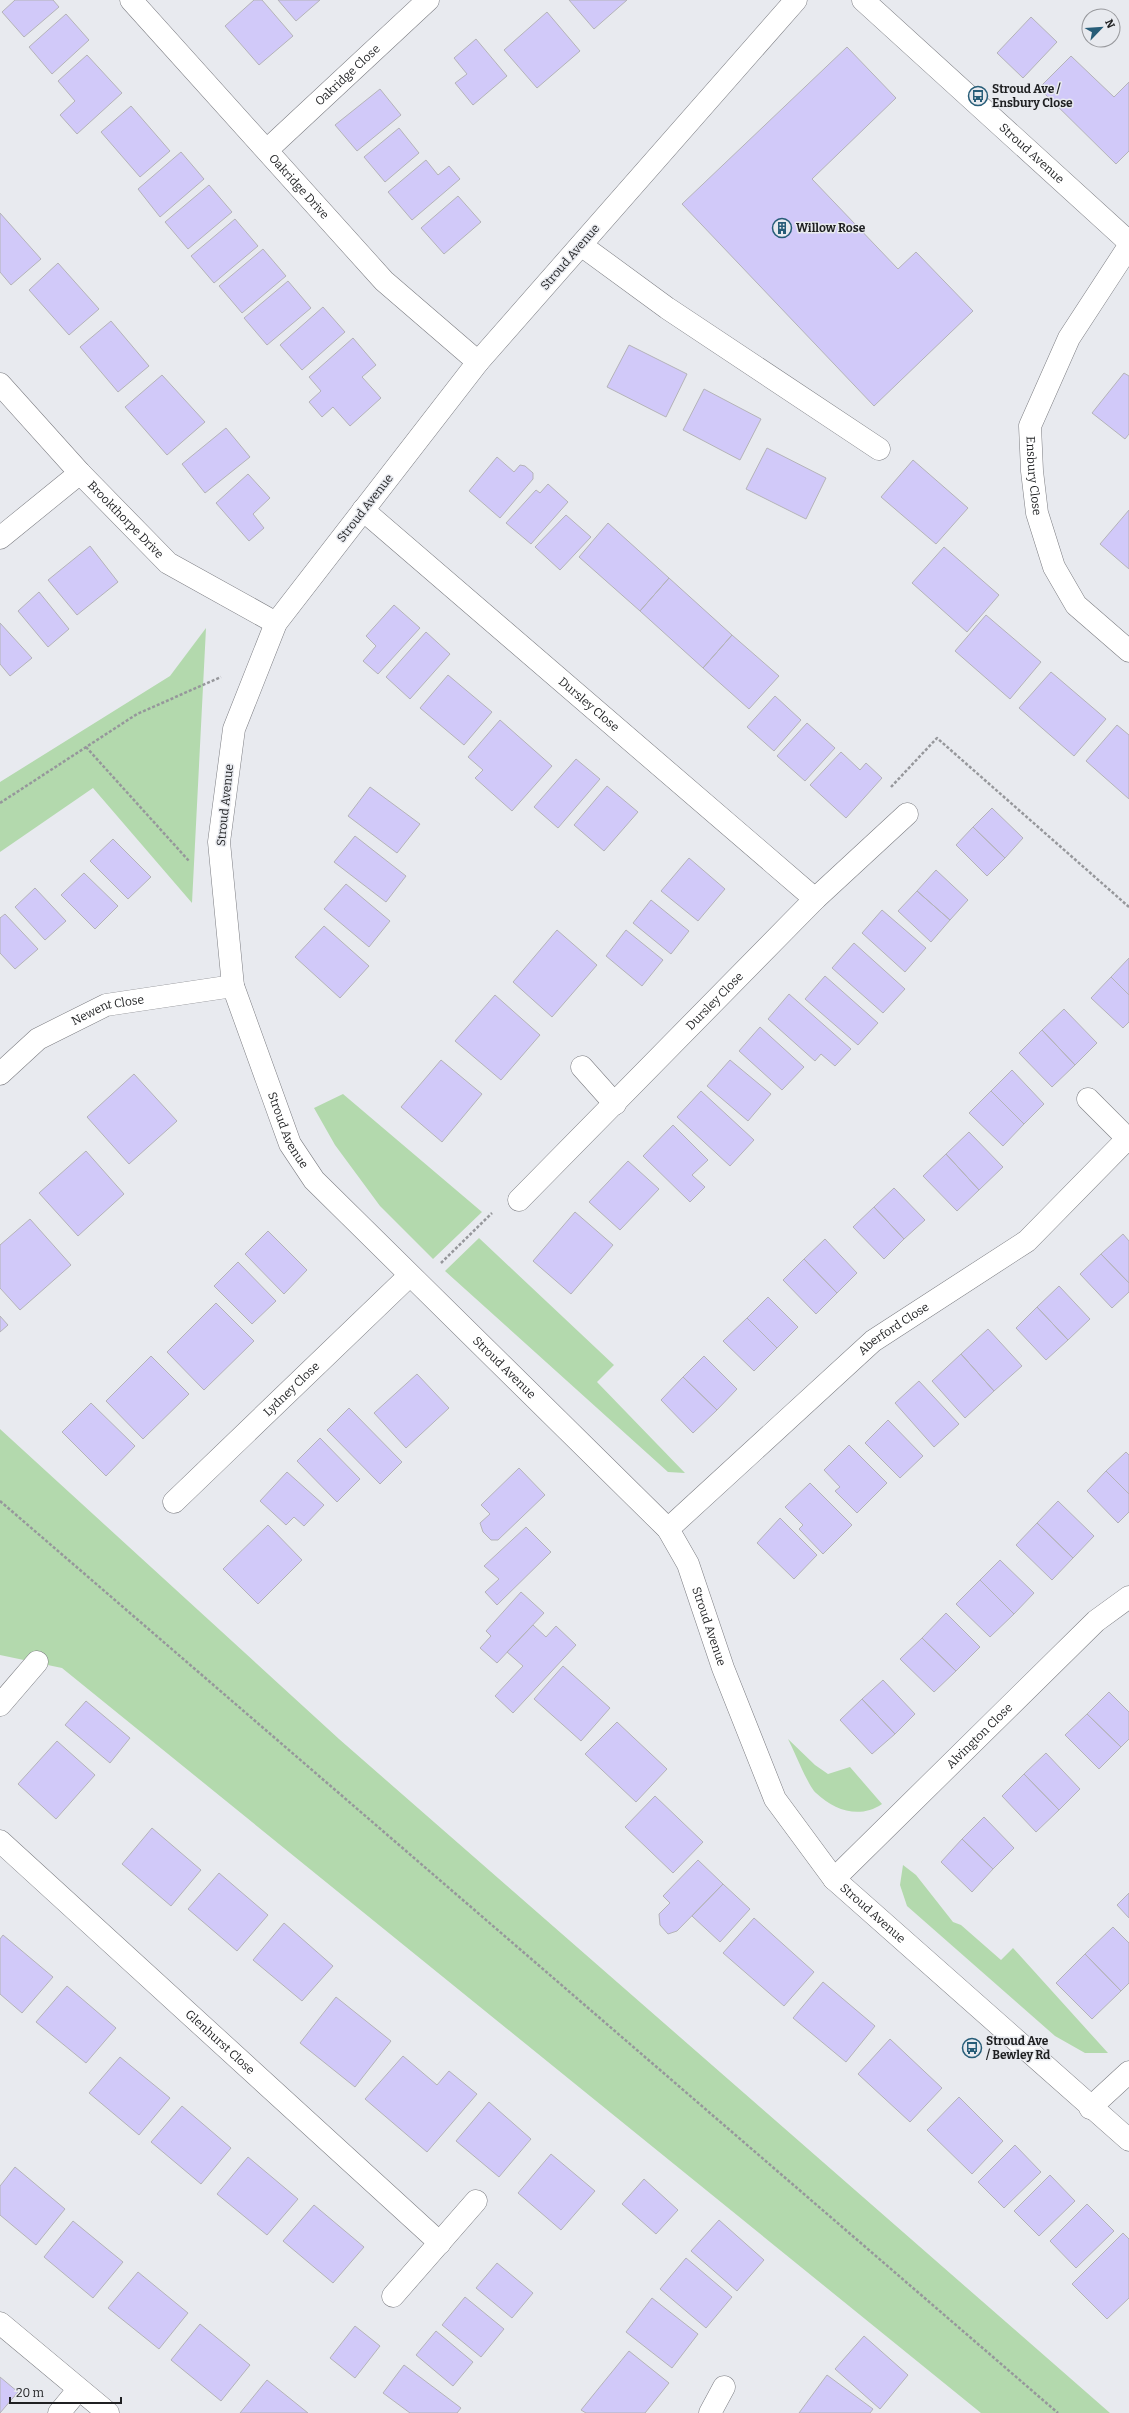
<svg xmlns="http://www.w3.org/2000/svg" width="1129" height="2413" viewBox="0 0 1129 2413" font-family="Bitter,serif">
	<style>
		.green { fill: #b3d9ad }
		.building { fill: #d1c9f9; stroke: #b4b3b8 }
		.lines { fill: none; stroke-linecap: round; stroke-linejoin: round }
		.minor-casing { stroke: #7c7d82; stroke-width: 23 }
		.path { stroke: #96979b; stroke-width: 2.5; stroke-dasharray: 3 2; stroke-linecap: butt }
		.minor { stroke: #fff; stroke-width: 22 }
		.labels { text-anchor: middle; dominant-baseline: central; stroke-width: 3; stroke-linejoin: round; paint-order: stroke }
		.street-label { font-size: 12px; fill: #1f2022; stroke: #e8eaef }
		.poi-label { font-size: 12px; font-weight: bold; fill: #1f2022; stroke: #e8eaef; text-anchor: start }
	</style>
	<rect width="100%" height="100%" fill="#e8eaef"/>
	<!-- green -->
	<path class="green" d="M206,628L192,903L93,788L0,852V782L170,676Z
		M343,1094L482,1212L433,1259L380,1206L335,1145L314,1108Z
		M479,1238L614,1365L597,1382L685,1473L668,1472L445,1271Z
		M0,1429L339,1739L1110,2413H981L62,1668L0,1655Z
		M788,1739L815,1765L828,1774L850,1767L882,1804C860,1819 835,1811 816,1793C808,1786 794,1750 788,1739Z
		M903,1865L916,1875L953,1922L961,1925L1001,1960L1013,1948L1108,2053H1085L1055,2036L907,1906L900,1885Z"/>
	<!-- building -->
	<path class="building" d="M15,0H53L59,7L24,37L2,12Z
		M254,0H262L293,36L259,65L225,26Z
		M278,0H320L296,21Z
		M569,0H627L594,29Z
		M547,12L580,51L537,88L504,50Z
		M66,14L89,40L52,74L29,47Z
		M1031,17L1057,42L1023,78L997,53Z
		M476,39L507,76L473,105L455,83L467,74L454,58Z
		M847,47L896,98L812,179L898,269L916,252L973,311L874,406L682,204Z
		M87,55L122,93L77,134L60,115L75,101L58,81Z
		M1071,56L1114,97L1129,82V151L1116,164L1039,88Z
		M380,89L401,115L357,151L335,125Z
		M131,106L170,151L140,177L101,132Z
		M399,128L419,153L385,182L364,157Z
		M181,152L204,179L160,217L138,189Z
		M426,160L438,175L449,166L460,179L412,220L388,192Z
		M209,185L232,212L188,249L165,222Z
		M458,196L481,222L444,254L421,228Z
		M0,213L41,259L11,285L0,272Z
		M235,219L258,246L214,283L191,256Z
		M263,249L286,276L242,313L219,286Z
		M58,263L99,309L69,335L29,290Z
		M288,281L311,308L267,345L244,318Z
		M323,307L345,332L302,370L280,345Z
		M111,321L149,366L118,392L80,347Z
		M353,338L376,365L362,377L381,398L350,426L333,407L322,417L309,402L321,391L309,377Z
		M629,345L687,374L666,417L607,387Z
		M1124,373L1129,376V434L1125,439L1092,413Z
		M162,375L205,422L167,455L125,407Z
		M704,389L761,419L740,460L683,430Z
		M226,428L250,457L205,493L182,464Z
		M767,448L826,478L806,519L746,489Z
		M497,457L514,472L520,465L525,466L533,473V479L500,518L469,491Z
		M913,460L968,508L936,544L881,497Z
		M248,474L270,498L253,514L264,528L249,541L216,503Z
		M548,484L568,502L531,544L506,523L536,490L540,493Z
		M1129,510V569L1100,544Z
		M566,515L591,537L560,570L535,547Z
		M608,523L669,578L640,611L579,557Z
		M90,546L118,582L77,615L48,580Z
		M944,547L999,595L967,632L912,583Z
		M669,578L732,635L703,668L640,611Z
		M39,592L69,629L48,647L18,611Z
		M394,605L420,628L378,674L363,661L376,646L366,636Z
		M986,615L1041,662L1010,699L955,651Z
		M0,623L32,658L10,676L0,664Z
		M426,632L450,654L410,699L386,677Z
		M732,635L779,676L749,709L703,668Z
		M1051,672L1106,719L1074,756L1019,708Z
		M448,675L492,712L464,745L420,708Z
		M775,696L801,720L774,751L747,727Z
		M500,720L552,766L512,811L475,778L483,770L468,757Z
		M807,723L835,748L805,781L777,756Z
		M1117,725L1129,735V799L1086,761Z
		M841,752L860,770L866,763L882,778L846,818L810,785Z
		M576,759L600,779L558,828L534,807Z
		M607,786L638,812L604,851L574,825Z
		M370,787L420,824L397,853L348,816Z
		M992,808L1023,838L1005,858L973,827Z
		M973,827L1005,858L987,876L956,845Z
		M355,836L406,876L386,902L334,862Z
		M113,839L151,877L128,899L90,861Z
		M689,858L725,889L698,921L661,891Z
		M936,870L968,900L950,920L917,891Z
		M84,873L118,906L95,929L61,895Z
		M346,884L390,921L369,947L324,909Z
		M35,888L66,921L45,940L15,907Z
		M917,891L950,920L931,942L898,911Z
		M651,900L689,931L671,954L633,923Z
		M882,910L926,948L905,972L862,933Z
		M5,914L38,949L15,969L0,953V918Z
		M324,926L369,966L340,998L295,957Z
		M557,930L597,965L552,1017L513,982Z
		M626,930L663,960L642,986L606,956Z
		M854,943L905,989L883,1013L832,968Z
		M1129,958V995L1111,977Z
		M825,976L878,1023L858,1045L805,999Z
		M1111,977L1129,995V1022L1123,1028L1091,998Z
		M789,994L851,1049L835,1066L821,1054L815,1061L768,1019Z
		M495,995L540,1035L501,1080L455,1041Z
		M1064,1009L1097,1043L1075,1065L1042,1030Z
		M760,1027L804,1067L782,1090L739,1051Z
		M1042,1030L1075,1065L1052,1087L1019,1053Z
		M441,1060L482,1094L442,1142L401,1107Z
		M730,1060L771,1094L748,1121L707,1086Z
		M1012,1070L1044,1104L1024,1124L991,1091Z
		M134,1074L177,1121L129,1164L87,1117Z
		M701,1091L754,1140L730,1166L677,1117Z
		M991,1091L1024,1124L1003,1146L969,1113Z
		M673,1125L708,1160L692,1175L705,1187L690,1202L643,1156Z
		M969,1132L1003,1167L979,1190L946,1154Z
		M86,1151L124,1194L78,1236L39,1193Z
		M946,1154L979,1190L957,1211L923,1176Z
		M628,1161L659,1189L620,1230L589,1202Z
		M894,1188L925,1220L904,1239L874,1207Z
		M874,1207L904,1239L884,1259L853,1227Z
		M575,1212L613,1245L571,1294L533,1261Z
		M30,1219L71,1265L20,1310L0,1288V1245Z
		M268,1231L307,1270L284,1294L245,1254Z
		M1123,1234L1129,1241V1283L1101,1254Z
		M825,1239L857,1273L837,1293L804,1259Z
		M1101,1254L1129,1283V1292L1112,1308L1080,1274Z
		M804,1259L837,1293L816,1314L783,1280Z
		M238,1262L276,1301L252,1324L214,1286Z
		M1059,1286L1090,1319L1068,1340L1037,1307Z
		M768,1297L798,1327L777,1348L747,1318Z
		M216,1303L254,1341L204,1390L167,1352Z
		M1037,1307L1068,1340L1046,1360L1016,1328Z
		M0,1316L8,1325L0,1332Z
		M747,1318L777,1348L754,1371L723,1341Z
		M988,1329L1022,1366L994,1391L961,1354Z
		M961,1354L994,1391L965,1418L932,1381Z
		M151,1356L189,1394L143,1439L106,1401Z
		M704,1356L737,1389L717,1410L683,1377Z
		M417,1374L449,1408L406,1448L374,1413Z
		M683,1377L717,1410L693,1433L661,1400Z
		M919,1381L959,1424L934,1447L895,1403Z
		M91,1403L135,1446L106,1476L62,1432Z
		M349,1408L402,1462L380,1484L327,1430Z
		M888,1420L923,1456L900,1478L865,1443Z
		M320,1438L360,1479L337,1502L297,1461Z
		M849,1445L887,1483L857,1513L835,1491L840,1487L824,1470Z
		M1126,1452L1129,1455V1494L1106,1471Z
		M519,1468L545,1495L498,1540H491L483,1532L480,1523L490,1514L481,1505Z
		M1106,1471L1129,1494V1512L1118,1523L1087,1491Z
		M287,1472L324,1505L304,1526L294,1517L286,1525L260,1501Z
		M810,1483L852,1525L823,1554L799,1529L803,1525L785,1507Z
		M1058,1501L1094,1536L1073,1558L1037,1523Z
		M780,1518L817,1555L794,1579L757,1543Z
		M1037,1523L1073,1558L1052,1580L1016,1545Z
		M268,1525L302,1560L258,1604L223,1569Z
		M526,1527L551,1552L497,1605L485,1592L499,1579L484,1566Z
		M1000,1560L1034,1593L1014,1614L980,1580Z
		M980,1580L1014,1614L990,1637L956,1604Z
		M521,1592L544,1613L497,1663L480,1648L491,1636L486,1631Z
		M946,1613L980,1647L956,1671L922,1638Z
		M533,1625L546,1637L556,1626L576,1645L513,1713L495,1696L523,1666L507,1652Z
		M922,1638L956,1671L934,1692L900,1659Z
		M563,1666L610,1708L581,1741L534,1699Z
		M883,1680L915,1714L895,1734L862,1699Z
		M1109,1692L1129,1712V1739L1121,1747L1087,1714Z
		M862,1699L895,1734L872,1754L840,1720Z
		M86,1701L130,1738L110,1763L65,1725Z
		M1087,1714L1121,1747L1099,1769L1065,1735Z
		M617,1722L667,1769L636,1802L585,1754Z
		M57,1741L95,1775L56,1819L18,1784Z
		M1046,1753L1080,1789L1059,1810L1024,1774Z
		M1024,1774L1059,1810L1036,1832L1002,1796Z
		M655,1796L703,1842L673,1873L625,1827Z
		M984,1817L1014,1848L993,1869L962,1839Z
		M152,1828L201,1870L171,1906L122,1864Z
		M962,1839L993,1869L972,1892L941,1862Z
		M698,1860L723,1884L677,1931L668,1934L660,1925L659,1914L670,1903L663,1896Z
		M219,1873L268,1915L237,1951L188,1909Z
		M723,1884L750,1909L720,1942L692,1916Z
		M1129,1893V1918L1117,1905Z
		M754,1918L814,1972L784,2006L723,1953Z
		M284,1923L333,1966L302,2001L253,1960Z
		M1113,1927L1129,1943V1983L1121,1991L1085,1954Z
		M3,1935L53,1977L22,2013L0,1994V1939Z
		M1085,1954L1121,1991L1092,2019L1056,1983Z
		M823,1982L875,2026L846,2062L793,2018Z
		M67,1986L116,2028L86,2063L36,2022Z
		M336,1997L391,2041L355,2087L300,2043Z
		M890,2039L942,2088L910,2122L858,2074Z
		M403,2056L437,2085L449,2071L477,2094L427,2152L365,2099Z
		M120,2057L170,2098L139,2135L89,2093Z
		M959,2097L1003,2141L972,2174L927,2130Z
		M489,2102L531,2139L499,2177L456,2141Z
		M182,2106L231,2148L201,2184L151,2142Z
		M1015,2145L1041,2172L1004,2208L978,2182Z
		M551,2154L595,2191L561,2230L518,2193Z
		M248,2157L298,2199L267,2235L217,2194Z
		M15,2167L65,2209L36,2245L0,2215V2186Z
		M1050,2175L1075,2201L1039,2236L1014,2211Z
		M644,2179L678,2210L656,2234L622,2204Z
		M1087,2204L1114,2231L1076,2268L1050,2241Z
		M314,2205L364,2247L333,2283L283,2241Z
		M719,2220L764,2260L737,2291L691,2251Z
		M73,2221L123,2262L93,2298L44,2257Z
		M1123,2233L1129,2239V2298L1107,2319L1072,2284Z
		M686,2258L732,2297L706,2328L660,2289Z
		M497,2263L533,2293L512,2318L476,2288Z
		M138,2272L188,2313L159,2349L108,2308Z
		M465,2297L504,2329L481,2357L442,2325Z
		M652,2298L698,2334L672,2368L626,2332Z
		M200,2324L250,2365L221,2401L171,2360Z
		M355,2326L380,2346L355,2378L330,2358Z
		M436,2331L473,2362L453,2386L416,2355Z
		M864,2336L908,2375L880,2409L835,2369Z
		M629,2351L669,2383L645,2413H586L581,2410Z
		M404,2365L461,2408L457,2413H410L383,2393Z
		M827,2375L873,2409L870,2413H799Z
		M0,2377L18,2392L0,2413Z
		M267,2380L308,2413H240Z"/>
	<g class="lines">
		<!-- minor casing -->
		<g class="minor-casing">
			<g id="minor">
				<path id="s1" d="M131,0L384,281L478,362"/>
				<path id="s2" d="M796,0L478,362L276,623L234,729L219,842L233,986L290,1144L314,1180L668,1529L688,1564L723,1668L775,1799L834,1879L1129,2140"/>
				<path id="s3" d="M863,0L1129,242"/>
				<path id="s4" d="M267,150L428,0"/>
				<path d="M581,245L667,308L879,449"/>
				<path id="s5" d="M1129,246L1069,338L1030,426L1032,471L1037,513L1054,567L1076,605L1129,651"/>
				<path id="s6" d="M0,384L80,473L168,563L276,623"/>
				<path id="s7" d="M363,510L815,899"/>
				<path d="M0,538L80,473"/>
				<path d="M582,1067L615,1104"/>
				<path id="s8" d="M0,1074L38,1039L106,1005L233,986"/>
				<path d="M1088,1099L1127,1138"/>
				<path id="s9" d="M519,1200L815,899L907,814"/>
				<path id="s10" d="M174,1502L409,1276"/>
				<path id="s11" d="M668,1529L873,1341L1027,1241L1129,1137"/>
				<path d="M0,1705L37,1662"/>
				<path id="s12" d="M0,1841L440,2243"/>
				<path id="s13" d="M834,1879L1096,1621L1129,1597"/>
				<path d="M1090,2108L1129,2072"/>
				<path d="M393,2296L476,2201"/>
				<path d="M0,2323L108,2413"/>
				<path d="M59,2413L78,2390"/>
				<path d="M710,2413L724,2387"/>
			</g>
		</g>
		<!-- path -->
		<path class="path" d="M86,747L189,861
			M891,787L937,738L1129,907
			M0,803L137,714L221,677
			M441,1263L492,1213
			M0,1501L1058,2413"/>
		<!-- minor -->
		<use href="#minor" class="minor"/>
	</g>
	<!-- icons -->
	<defs>
		<g id="bus-ring" transform="scale(1)"><circle r="9.5" fill="#e8eaef" stroke="#275d78" stroke-width="1.5"/><path d="M-5-6H5V4H4V6H2V4H-2V6H-4V4H-5ZM-3.5-4V0h7V-4ZM-3.5 1.2v1.5H-2V1.2ZM2 1.2v1.5H3.5V1.2Z" fill="#275d78"/></g>
		<g id="building-ring" transform="scale(1)"><circle r="9.5" fill="#e8eaef" stroke="#275d78" stroke-width="1.5"/><path d="M-4-6H4V6H1V3H-1V6H-4ZM-2.5-4.3h1.7v1.8h-1.7ZM.8-4.3h1.7v1.8H.8ZM-2.5-1h1.7V.8h-1.7ZM.8-1h1.7V.8H.8Z" fill="#275d78"/></g>
	</defs>
	<g fill-rule="evenodd">
		<use href="#bus-ring" x="978" y="96"/>
		<use href="#building-ring" x="782" y="228"/>
		<use href="#bus-ring" x="972" y="2048"/>
	</g>
	<g class="labels">
		<!-- street labels -->
		<g class="street-label">
			<text stroke="none"><textPath href="#s4" startOffset="110">Oakridge Close</textPath></text>
			<text stroke="none"><textPath href="#s3" startOffset="228">Stroud Avenue</textPath></text>
			<text stroke="none"><textPath href="#s1" startOffset="251">Oakridge Drive</textPath></text>
			<text transform="translate(570 257) rotate(-49)">Stroud Avenue</text>
			<text stroke="none"><textPath href="#s5" startOffset="256">Ensbury Close</textPath></text>
			<text transform="translate(365 508) rotate(-52)">Stroud Avenue</text>
			<text stroke="none"><textPath href="#s6" startOffset="185">Brookthorpe Drive</textPath></text>
			<text stroke="none"><textPath href="#s7" startOffset="298">Dursley Close</textPath></text>
			<text transform="translate(225 805) rotate(-84)">Stroud Avenue</text>
			<text stroke="none"><textPath href="#s9" startOffset="279">Dursley Close</textPath></text>
			<text stroke="none"><textPath href="#s8" startOffset="128">Newent Close</textPath></text>
			<text stroke="none"><textPath href="#s2" startOffset="1339">Stroud Avenue</textPath></text>
			<text stroke="none"><textPath href="#s11" startOffset="302">Aberford Close</textPath></text>
			<text stroke="none"><textPath href="#s2" startOffset="1663">Stroud Avenue</textPath></text>
			<text stroke="none"><textPath href="#s10" startOffset="163">Lydney Close</textPath></text>
			<text stroke="none"><textPath href="#s2" startOffset="1999">Stroud Avenue</textPath></text>
			<text stroke="none"><textPath href="#s13" startOffset="204">Alvington Close</textPath></text>
			<text stroke="none"><textPath href="#s2" startOffset="2335">Stroud Avenue</textPath></text>
			<text stroke="none"><textPath href="#s12" startOffset="298">Glenhurst Close</textPath></text>
		</g>
		<!-- poi labels -->
		<g class="poi-label">
			<text x="992" y="89">Stroud Ave /<tspan x="992" dy="14">Ensbury Close</tspan></text>
			<text x="796" y="228">Willow Rose</text>
			<text x="986" y="2041">Stroud Ave<tspan x="986" dy="14">/ Bewley Rd</tspan></text>
		</g>
	</g>
	<!-- north arrow -->
	<g transform="translate(1101 28) rotate(65)"><circle r="19" fill="#e8eaef" stroke="#98999d"/>
	<path d="M0-3L7 15L0 10L-7 15Z" fill="#275d78"/>
	<text y="-6" font-size="11" font-weight="bold" text-anchor="middle" fill="#1f2022">N</text>
	</g>
	<!-- scale -->
	<path d="M10 2397v6h111v-6" fill="none" stroke="#1f2022" stroke-width="2"/>
	<text x="16" y="2397" font-size="12" fill="#1f2022" stroke="#e8eaef" stroke-width="3" paint-order="stroke">20 m</text>
</svg>
